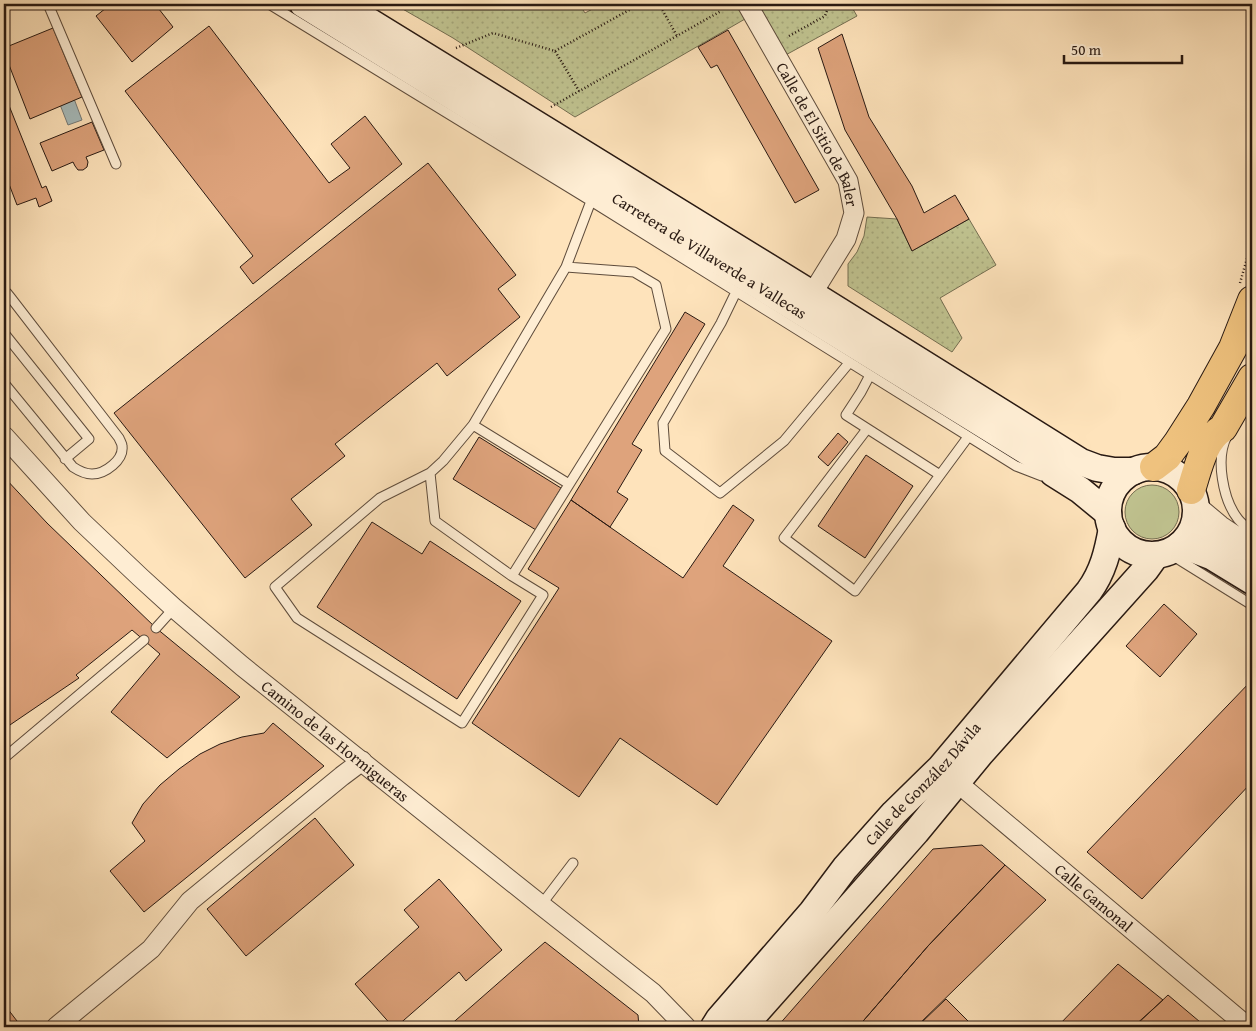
<svg xmlns="http://www.w3.org/2000/svg" width="1256" height="1031" viewBox="0 0 1256 1031" font-family="'Gentium Book Plus',serif">
	<style>
		.grass { fill: #c0c390; stroke: #746e51 }
		.park { fill: url(#park-dots); stroke: #746e51 }
		.water { fill: #a6bbbc; stroke: #747a78 }
		.building { fill: #dea37c; stroke: #281912 }
		.lines { fill: none; stroke-linecap: round; stroke-linejoin: round }
		.lane-casing { stroke: #5e4c3c; stroke-width: 11 }
		.street-casing { stroke: #5e4c3c; stroke-width: 21 }
		.secondary-casing { stroke: #281912; stroke-width: 29 }
		.primary-casing { stroke: #281912; stroke-width: 30 }
		.path { stroke: #281912; stroke-width: 2.5; stroke-dasharray: 1 2.5; stroke-linecap: butt }
		.lane { stroke: #feedd3; stroke-width: 9 }
		.street { stroke: #feedd3; stroke-width: 19 }
		.secondary { stroke: #feedd3; stroke-width: 26 }
		.primary { stroke: #efc27e; stroke-width: 28 }
		.labels { text-anchor: middle; dominant-baseline: central; stroke-width: 4; stroke-linejoin: round; paint-order: stroke }
		.street-label { font-size: 16px; fill: #281912; stroke: #feedd3 }
	</style>
	<defs>
		<pattern id="park-dots" width="8" height="8" patternUnits="userSpaceOnUse" patternTransform="scale(1.25)"><rect width="8" height="8" fill="#c0c390"/><path d="M2 2h.1M6 6h.1" fill="none" stroke="#a5a77b" stroke-width="1.8" stroke-linecap="round"/></pattern>
	</defs>
	<rect width="100%" height="100%" fill="#fee3bb"/>
	<filter id="stains"><feTurbulence type="fractalNoise" baseFrequency=".004" numOctaves="4"/><feColorMatrix values="0 0 0 0 .2 0 0 0 0 .09 0 0 0 0 .02 0 0 0 .5 -.17"/></filter>
	<radialGradient id="worn" r=".72"><stop offset=".6" stop-color="#630" stop-opacity="0"/><stop offset="1" stop-color="#630" stop-opacity=".3"/></radialGradient>
	<!-- grass -->
	<path class="grass" d="M1125 512a27 27 0 1 1 54 0a27 27 0 1 1-54 0Z"/>
	<!-- park -->
	<path class="park" d="M394,4H497L504,10L515,4H579L585,13L602,4H850L857,16L771,63L745,19L575,117L453,38Z
		M867,217L897,219L912,251L969,219L996,265L940,298L962,338L952,352L848,286V264L857,252L864,236Z"/>
	<!-- water -->
	<path class="water" d="M73,96L82,120L68,125L59,102Z"/>
	<!-- building -->
	<path class="building" d="M111,4H155L173,27L132,62L96,16Z
		M209,26L329,183L350,168L331,144L365,116L402,164L253,284L240,267L253,256L125,91Z
		M53,28L82,97L30,119L4,52V48Z
		M728,30L819,190L795,203L717,65L711,68L698,47Z
		M842,34L869,117L912,186L924,213L955,195L969,219L912,251L897,219L845,130L818,48Z
		M4,93L42,188L46,186L52,201L39,207L36,198L17,205L4,171Z
		M92,122L104,150L86,157L88,162L87,167L83,170H78L75,166L73,162L52,171L40,143Z
		M428,163L516,275L498,289L520,317L447,376L437,363L335,444L345,456L291,499L312,525L245,578L114,413Z
		M685,312L705,324L632,444L642,450L617,492L628,499L610,527L571,500Z
		M838,433L848,442L828,466L818,457Z
		M479,437L561,488L536,530L453,479Z
		M866,455L913,486L865,558L818,526Z
		M4,477L47,523L156,628L240,697L167,758L111,712L160,654L132,630L76,675L79,678L4,729Z
		M571,500L683,578L733,505L754,520L723,566L832,641L717,805L620,738L579,797L472,723L559,588L528,569Z
		M372,522L422,554L430,541L521,601L457,699L317,607Z
		M1164,604L1197,634L1160,677L1126,646Z
		M1252,680V782L1142,899L1087,852Z
		M273,723L324,766L144,912L110,871L145,841L132,823L143,804L160,785L179,769L200,754L220,744L242,737L264,733Z
		M315,818L354,865L246,956L207,909Z
		M982,845L1005,865L928,946L858,1027H777L933,849Z
		M1005,865L1046,900L916,1027H858L928,946Z
		M439,879L502,950L466,981L459,972L396,1027H393L355,984L419,927L404,910Z
		M545,942L638,1015L639,1027H448Z
		M1118,964L1163,1000L1133,1027H1057Z
		M1168,995L1206,1027H1134Z
		M946,999L974,1027H926L921,1023Z
		M4,1004L17,1021L10,1027H4Z"/>
	<g class="lines">
		<!-- lane casing -->
		<g class="lane-casing">
			<path id="lane" d="M48,4L116,164
				M269,4L591,201L1016,466L1042,476L1050,474
				M4,292L7,293L11,298L119,438C120,441 122,443 122,446C124,460 105,474 92,474C85,474 79,471 73,467L4,383
				M736,292L721,323L663,423L665,451L720,493L784,441L849,363
				M4,333L89,439L65,459
				M473,425L569,484
				M867,429L784,538L855,591L940,475L846,415L861,392L870,375
				M1227,436C1215,458 1223,500 1238,519C1242,524 1248,528 1252,533
				M430,473L435,521L512,576L543,595L462,723L297,618L275,587L380,498L430,473L443,461L473,425L566,267L591,201
				M940,475L968,437
				M1193,496L1224,522L1248,538H1252
				M1170,554L1252,605
				M512,576L666,329L656,285L634,272L566,267
				M156,628L174,608
				M4,758L144,640
				M541,905L573,863"/>
		</g>
		<!-- street casing -->
		<g class="street-casing">
			<g id="street">
				<path id="s1" d="M747,4L848,181L854,213L846,239L812,294"/>
				<path id="s2" d="M4,436L82,522L140,577L174,608L242,666L541,905L653,993L686,1027"/>
				<path id="s3" d="M947,774L1248,1027"/>
				<path d="M56,1027L151,949L190,901L342,776L362,761"/>
			</g>
		</g>
		<!-- secondary casing -->
		<g class="secondary-casing">
			<g id="secondary">
				<path id="s4" d="M303,4L1049,465L1053,473L1080,490L1108,513"/>
				<path d="M341,4L812,294L1081,462L1097,468L1114,471H1134"/>
				<circle cx="1152" cy="511" r="44"/>
				<path d="M1196,516C1213,533 1232,546 1252,559"/>
				<path d="M1179,546L1198,551L1211,556L1252,581"/>
				<path id="s5" d="M714,1027L719,1019L812,912L845,868L894,813L940,768L1089,591C1103,572 1108,551 1112,528"/>
				<path d="M743,1027L916,832L981,753L1146,569L1156,555"/>
			</g>
		</g>
		<!-- primary casing -->
		<g class="primary-casing">
			<path id="primary" d="M1154,467L1167,457L1178,442L1201,406L1233,348L1252,300
				M1191,490C1198,469 1203,440 1223,428L1252,378"/>
		</g>
		<!-- path -->
		<path class="path" d="M659,4L677,36
			M789,36L825,16L828,8L825,4
			M456,48L493,33L555,51L579,91
			M555,51L640,4
			M551,107L721,11
			M1240,283L1250,248L1252,236"/>
		<!-- lane -->
		<use href="#lane" class="lane"/>
		<!-- street -->
		<use href="#street" class="street"/>
		<!-- secondary -->
		<use href="#secondary" class="secondary"/>
		<!-- primary -->
		<use href="#primary" class="primary"/>
	</g>
	<g class="labels">
		<!-- street labels -->
		<g class="street-label">
			<text stroke="none"><textPath href="#s1" startOffset="149">Calle de El Sitio de Baler</textPath></text>
			<text stroke="none"><textPath href="#s4" startOffset="478">Carretera de Villaverde a Vallecas</textPath></text>
			<text stroke="none"><textPath href="#s2" startOffset="451">Camino de las Hormigueras</textPath></text>
			<text stroke="none"><textPath href="#s5" startOffset="321">Calle de González Dávila</textPath></text>
			<text stroke="none"><textPath href="#s3" startOffset="192">Calle Gamonal</textPath></text>
		</g>
	</g>
	<!-- margin -->
	<rect width="1256" height="1031" fill="none" stroke="#fee3bb" stroke-width="20"/>
	<rect x="5" y="5" width="1246" height="1021" fill="none" stroke="#281912" stroke-width="2.5"/>
	<rect x="10" y="10" width="1236" height="1011" fill="none" stroke="#281912"/>
	<!-- scale -->
	<path d="M1064 55v8h118v-8" fill="none" stroke="#281912" stroke-width="2.5"/>
	<text x="1071" y="55" font-size="15" fill="#281912" stroke="#feedd3" stroke-width="4" paint-order="stroke">50 m</text>
	<rect width="100%" height="100%" filter="url(#stains)"/>
	<rect width="100%" height="100%" fill="url(#worn)"/>
</svg>
